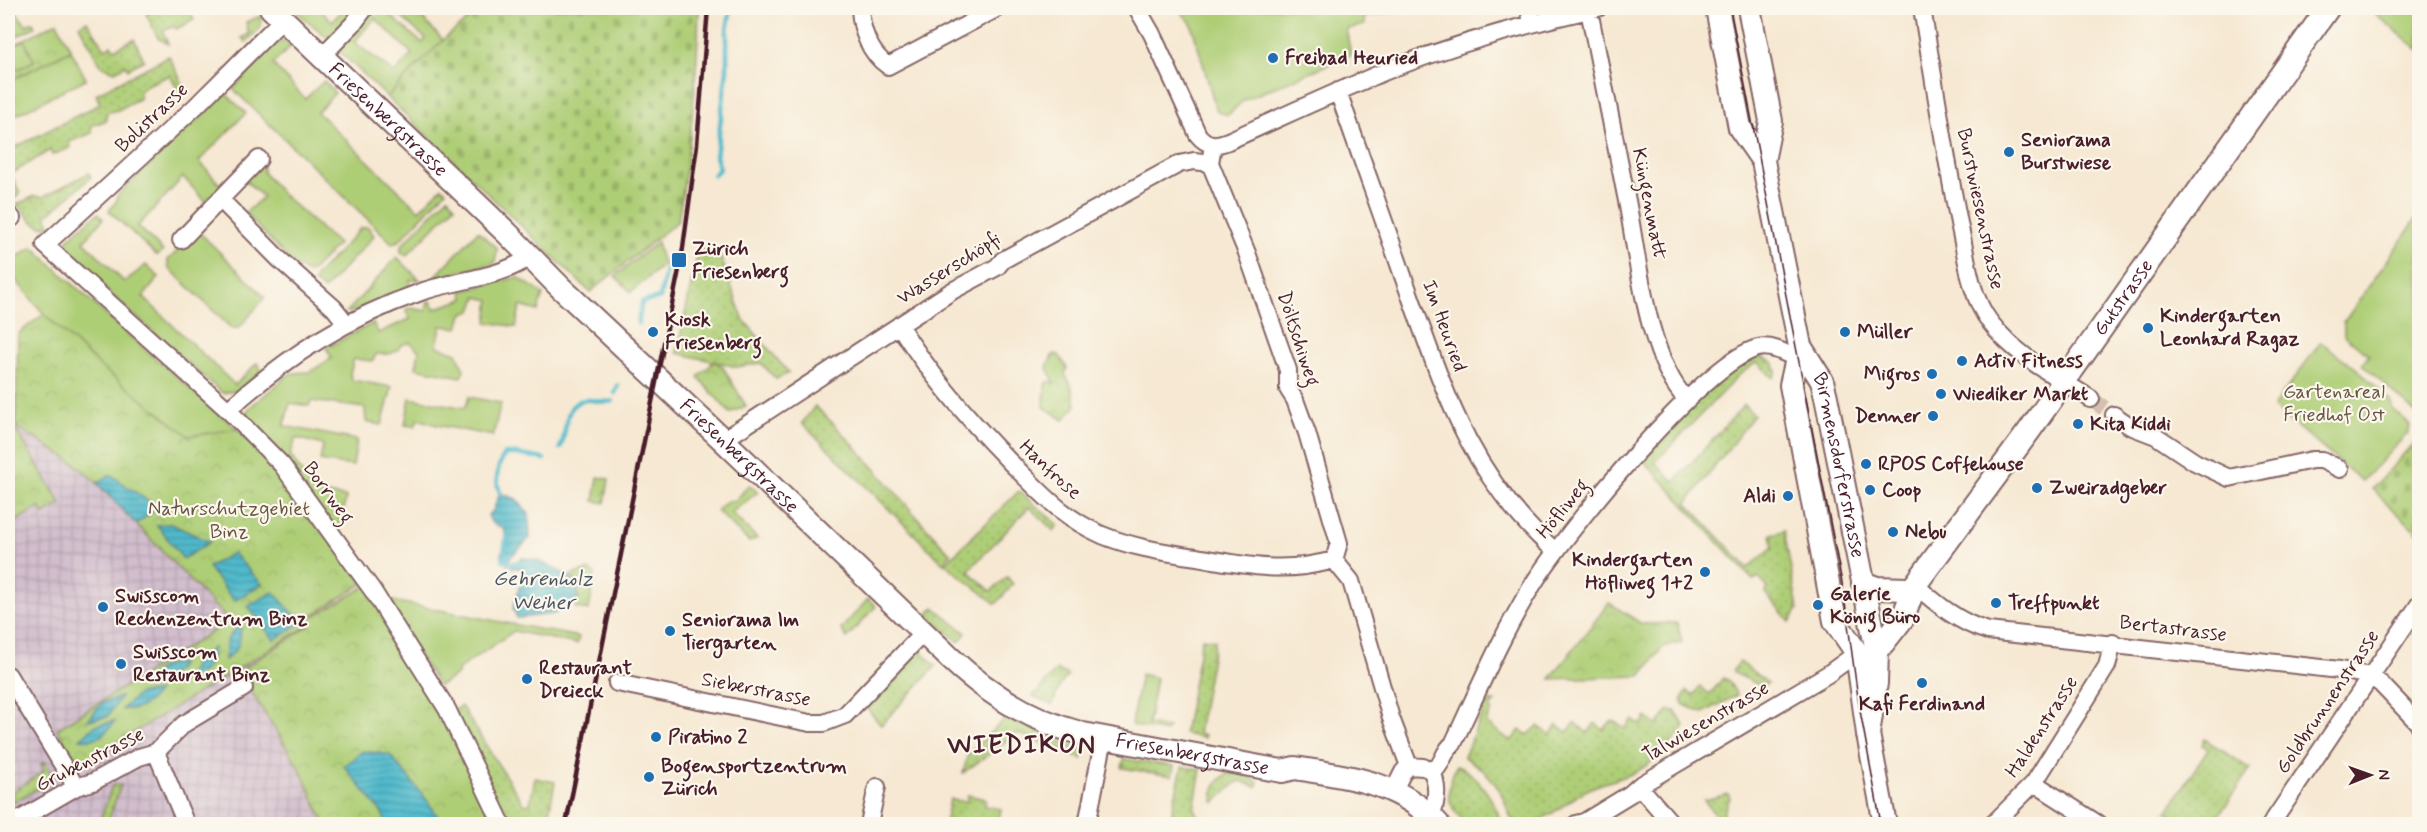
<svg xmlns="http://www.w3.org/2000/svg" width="2427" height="832" viewBox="0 0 2427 832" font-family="Mynerve,sans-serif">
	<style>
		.industrial { fill: url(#industrial-grid) }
		.grass { fill: url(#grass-dots); stroke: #7c7650; stroke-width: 1.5 }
		.cemetery { fill: url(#cemetery-stones); stroke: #7c7650; stroke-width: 1.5 }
		.park { fill: url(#park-crowns); stroke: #7c7650; stroke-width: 1.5 }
		.garden { fill: #aece76; stroke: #7c7650; stroke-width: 1.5; fill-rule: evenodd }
		.water { fill: url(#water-rules); stroke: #4d6c7c; stroke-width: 1.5 }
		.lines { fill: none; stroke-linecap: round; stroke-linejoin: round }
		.stream { stroke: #50bacc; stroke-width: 4.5 }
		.street-tunnel { stroke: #d4c0b1; stroke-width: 16; stroke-dasharray: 16 8; stroke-linecap: butt }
		.street-casing { stroke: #866565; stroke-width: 20 }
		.secondary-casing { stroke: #866565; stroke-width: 26 }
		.street { stroke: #fff; stroke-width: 16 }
		.secondary { stroke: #fff; stroke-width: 22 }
		.tram { stroke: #4a1f2b; stroke-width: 1.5 }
		.rail { stroke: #4a1f2b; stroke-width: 4.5 }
		.poi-dot { fill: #1f6fb2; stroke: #fbf7ec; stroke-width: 2 }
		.labels { text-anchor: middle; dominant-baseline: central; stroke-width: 4.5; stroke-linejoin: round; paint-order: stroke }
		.poi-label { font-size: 20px; font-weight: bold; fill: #4a1f2b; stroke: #fbf7ec; text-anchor: start }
		.street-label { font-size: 20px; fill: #4a1f2b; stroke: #fbf7ec }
		.park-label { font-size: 20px; fill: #685442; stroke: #fbf7ec }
		.water-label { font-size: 21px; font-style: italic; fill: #4c5563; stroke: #fbf7ec }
		.district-label { font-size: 26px; font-weight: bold; letter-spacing: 1.5px; fill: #4a1f2b; stroke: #fbf7ec }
	</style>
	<defs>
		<pattern id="industrial-grid" width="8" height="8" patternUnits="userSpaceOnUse" patternTransform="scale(1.5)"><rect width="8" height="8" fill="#d1bdcc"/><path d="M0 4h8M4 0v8" fill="none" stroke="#b5a2af"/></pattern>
		<pattern id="grass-dots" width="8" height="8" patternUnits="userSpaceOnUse" patternTransform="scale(1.5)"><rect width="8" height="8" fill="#aece76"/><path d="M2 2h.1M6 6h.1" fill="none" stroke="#97b066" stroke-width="1.8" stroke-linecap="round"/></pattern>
		<pattern id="cemetery-stones" width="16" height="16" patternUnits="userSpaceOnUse" patternTransform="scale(1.5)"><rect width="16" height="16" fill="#aece76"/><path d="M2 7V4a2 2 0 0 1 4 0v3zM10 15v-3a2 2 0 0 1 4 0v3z" fill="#97b066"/></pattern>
		<pattern id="park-crowns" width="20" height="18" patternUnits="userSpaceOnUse" patternTransform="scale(1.5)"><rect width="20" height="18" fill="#aece76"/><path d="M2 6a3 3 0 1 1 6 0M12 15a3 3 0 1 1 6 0" fill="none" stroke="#97b066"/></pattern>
		<pattern id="water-rules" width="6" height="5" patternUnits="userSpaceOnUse" patternTransform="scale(1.5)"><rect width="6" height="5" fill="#50bacc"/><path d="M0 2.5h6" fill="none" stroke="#4497a6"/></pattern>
	</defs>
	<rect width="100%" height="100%" fill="#fbf7ec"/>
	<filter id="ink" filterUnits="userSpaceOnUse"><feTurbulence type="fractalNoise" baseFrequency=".0167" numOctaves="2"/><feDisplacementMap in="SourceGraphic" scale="12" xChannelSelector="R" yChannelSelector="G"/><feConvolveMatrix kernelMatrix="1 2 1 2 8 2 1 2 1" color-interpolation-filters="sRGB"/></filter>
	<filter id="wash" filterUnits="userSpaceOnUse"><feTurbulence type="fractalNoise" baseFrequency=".008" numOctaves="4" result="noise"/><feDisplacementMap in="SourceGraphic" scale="24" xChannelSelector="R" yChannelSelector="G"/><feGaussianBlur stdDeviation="1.35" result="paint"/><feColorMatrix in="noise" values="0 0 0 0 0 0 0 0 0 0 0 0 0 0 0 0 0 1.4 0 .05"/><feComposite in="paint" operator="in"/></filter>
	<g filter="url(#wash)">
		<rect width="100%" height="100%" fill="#f6e8d2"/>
		<!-- industrial -->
		<path class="industrial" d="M16,427L73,462L97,483L260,653L307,626L315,641L299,767L325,824H8V432Z"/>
		<!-- grass -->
		<path class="grass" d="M13,8L26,25L33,22L35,27L8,41V9Z
			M151,8H192L189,10L194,20L176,29L174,26L163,31L168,44L158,38L146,14L153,11Z
			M261,16L260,28L246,42L242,38L249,34L246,22Z
			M87,21L105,49L111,45L115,49L134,39L144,60L128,69L126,65L115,71L101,66L79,25Z
			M169,56L185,89L180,94L170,75L147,85L139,92L140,98L118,110L106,113L107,120L91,126L92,133L69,142L70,148L52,155L50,150L11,174L20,193L12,201L8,197V151L100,104L96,94Z
			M89,173L91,177L46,216L51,226C35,230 27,215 17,204L35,196L43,197Z
			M699,246L720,255L743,319L789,373L776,379L761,363L737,367L677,353Z
			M1758,356L1773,362L1777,372L1773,378L1757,362L1737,377L1655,462L1674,482L1744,405L1754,415L1687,503L1748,568L1773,547L1771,534L1784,531L1798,609L1790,622L1765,593L1768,588L1758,577L1753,580L1645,462L1647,454C1680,418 1713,377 1758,356Z
			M815,406C865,452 904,506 951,554L943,563L802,423Z
			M1019,491L1058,525L1054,531L1029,507L968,571L991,591L1007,577L1013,584L996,604L945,564Z
			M589,570L595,574L589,610L576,608L573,604L579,599V588L572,575Z
			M934,607L966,633L959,642L927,615Z
			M1202,638L1215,640L1198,733L1205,735L1204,738L1184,734Z
			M920,650L936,666L881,725L865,706Z
			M1740,662L1768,683L1761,686L1734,673L1733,670Z
			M1057,670L1068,675L1061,684L1052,705L1033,696Z
			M1723,678L1728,680L1737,695L1703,713L1682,704V699L1687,691L1694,695L1700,687L1710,694Z
			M1487,702H1495L1490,707L1492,710L1486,723L1511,741L1520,730L1528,735L1538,726L1550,735L1557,725L1567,732L1575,723L1588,733L1595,723L1603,730L1612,720L1625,729L1633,719L1641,725L1646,717L1657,725L1669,710L1675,711L1685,727C1670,745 1652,766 1629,775C1614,781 1599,783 1585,791C1560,805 1546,825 1514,824C1510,817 1508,810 1505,802C1497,781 1483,768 1464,757Z
			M461,706L524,805L530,804L535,778L555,782L547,824H505L452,712Z
			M1008,716L1047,736L1085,750L1082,759L1018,733L963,773L968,754Z
			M2205,739L2250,769L2216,820L2207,814L2199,824H2186L2167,812L2208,749L2202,745Z
			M1124,759L1174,766L1172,776L1122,768Z
			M45,762L52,775L48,784L8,804V795L44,771L41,764Z
			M1456,766C1477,772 1497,804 1501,824H1466C1445,803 1445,793 1456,766Z
			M1182,767L1201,769L1194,809L1202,824H1188L1181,819L1170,820Z
			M1229,773L1248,776L1258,782L1256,787L1241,781L1237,782L1214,803C1210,789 1217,780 1229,773Z
			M121,785L107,824H99L112,786Z
			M1728,794L1730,798L1720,821L1704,800Z
			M968,795L986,799L985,806L1001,809L998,824H945L950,799L966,802Z"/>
		<!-- cemetery -->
		<path class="cemetery" d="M482,8H699C697,79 690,151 678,221L590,292L387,97L439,43Z
			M2419,438V534L2372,489Z"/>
		<!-- park -->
		<path class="park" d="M57,22L71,50L8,82V48Z
			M44,314L101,367L237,429L279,470L364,583L310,617L307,626L89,760L74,756L57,729L229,621L97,483L73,462L16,427L18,334Z
			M1055,354L1059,355L1067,368L1065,375L1071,385L1076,405L1064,420L1044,407L1045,385L1047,382H1054L1047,367L1052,356Z
			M715,361L724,369L746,406L730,413L698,377Z
			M17,431L61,504L44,514L39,507L8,526V437Z
			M598,477L609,479L605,503L594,501Z
			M368,585L439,704L495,824H325L299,767L240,674H235L309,626L311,618Z
			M1609,603L1642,624L1677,623L1682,642L1663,647L1641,676L1550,679Z"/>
		<!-- garden -->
		<path class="garden" d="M292,8H318L332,21L345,8H356L328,38Z
			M371,8H382L422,43L426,39L391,8H419L417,13L443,40L387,97L336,48ZM375,18L412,54L395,73L354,42Z
			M1177,8H1414L1364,17L1365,25L1346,29L1351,55L1244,100L1228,115L1217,112L1191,23Z
			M2368,8H2419V50Z
			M24,40L34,61L17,70L8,48Z
			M286,41L292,45L273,64L305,99L324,81L335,93L317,112L419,210L442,187L446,191L399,241L392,243L233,89L276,43Z
			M71,50L86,79L14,116L8,104V82Z
			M225,93L246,113L199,161L222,187L205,201L183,177L138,226L163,251L157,256L109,211L117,200V196Z
			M263,163V172L282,194L338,244L313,270L307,273L292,263L245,213L263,197L245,180Z
			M448,197L455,206L406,256L401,252V246Z
			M98,213L103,219L84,241L124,282L146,265L159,277L143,297L235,385L257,363L262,371L236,391L222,393L71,259L72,256L66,248L68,239Z
			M2419,215V416L2362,364L2369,355L2344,335V322Z
			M368,227L374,236L324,290L314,282L316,276L361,228Z
			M198,231L265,297L239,328H231L168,267V260Z
			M478,231L497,248L495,263L434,278Z
			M657,242L663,265L631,292L615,276Z
			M33,247L119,327L237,429L189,436L101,367L44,314L8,271V263Z
			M397,257L420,280H410V286L352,312H347Z
			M518,277L543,294L538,311L520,306L516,327L487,322L490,300L477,297L472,311L462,314L458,328L441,326L437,346L457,353L464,370L461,377L416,368L419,351L410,342L401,345C395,356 386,354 376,354L373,361L354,359L350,373L352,380L392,387L382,425L366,422L365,408L311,401L309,406L290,403L284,426L357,440L353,466L320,461L323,445L296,438L290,455L311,487L320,493L346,497L338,536L261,440L263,432L253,429L244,416L249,408L291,373L310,372L332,358L326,348L373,323L378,333L410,319L406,309L411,308L426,311L428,301H431L434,309L464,299L462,291Z
			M2321,342L2357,369L2391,401L2392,409L2410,425L2409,432L2362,481L2273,407Z
			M469,397L501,403L493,436L437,425L418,419L415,426L405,425L410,398L465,408Z
			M749,485L758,492L731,513L757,538L749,542L717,511L727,501H735Z
			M382,599L579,637L577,644L514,631L459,669L458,674L439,686Z
			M868,599L876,606L847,638L841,629Z
			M1141,674L1156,678L1148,724L1168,728L1166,732L1131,725Z"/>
		<!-- water -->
		<path class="water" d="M111,475L158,508L136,524L97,483Z
			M500,493L516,499L529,514L530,538L509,559L508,566L501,554L507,542L504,529L491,522L488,515L493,511Z
			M171,524L210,542L183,559L157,525Z
			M233,553L262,584L234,601L208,567Z
			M522,558C542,558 552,570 570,576L577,588L578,598L554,614L517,618L513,608L524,573L522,569L511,567V565Z
			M273,592L302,623L274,640L248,606Z
			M240,624C242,640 239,650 225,660L228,638Z
			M213,648C210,665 205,674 188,679L197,659Z
			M170,664H181C172,677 163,683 146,681L162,667Z
			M158,691C148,705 139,711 122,709L139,694Z
			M121,697L107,717L88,720L102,703Z
			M115,721C105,735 97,741 80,739L96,725Z
			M363,751L390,755L426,799L443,824H387L382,813L344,766Z"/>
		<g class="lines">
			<!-- stream -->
			<path class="stream" d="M714,175L719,169L716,156L727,70V30L731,8
				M638,323L642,302L660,298L669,255
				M615,393L618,385
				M560,448C568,434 562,402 585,400C595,399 605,404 613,401
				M500,493C495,480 497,466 505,454H516L544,459
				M507,534L503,559L507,562L517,563"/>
		</g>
	</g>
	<g filter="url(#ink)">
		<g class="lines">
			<!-- street-tunnel -->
			<path class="street-tunnel" d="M2091,399L2114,415"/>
			<!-- street casing -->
			<g class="street-casing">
				<path id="street" d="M860,8C861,29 869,53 888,66L998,8
					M1137,8L1152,34L1198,135C1207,146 1216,146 1228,141C1284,116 1339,90 1396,67C1462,42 1530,23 1598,8
					M1529,8L1532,23
					M1922,8C1934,81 1945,155 1960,228C1967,259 1970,296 1990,322C2014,355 2057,377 2091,399
					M1589,10C1602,75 1615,141 1628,206C1638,261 1648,360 1687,400
					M283,19L196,106L45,245L228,410L282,465L373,591L447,709L502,824
					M322,56L354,23L365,8
					M1338,91C1359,153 1382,214 1403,276C1442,383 1466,473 1555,551
					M1213,145L1210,163L1247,253L1288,370V389L1295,400L1307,433L1339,543L1334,560L1351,581L1391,718L1409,766
					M220,199L279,259L334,308L346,323
					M8,214L12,218
					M181,240L259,159
					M899,325C930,375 969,420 1010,462C1042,493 1060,516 1102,535C1136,549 1172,553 1208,559C1256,567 1286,573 1334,560
					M228,410C287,356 346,318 421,292C454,280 502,278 529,257
					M2114,415L2130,426L2156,436L2195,462L2229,478L2312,460H2322L2340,469
					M723,440L952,291L997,267L1003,260L1179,164L1194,161L1210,163
					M1915,585C1937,604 1959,623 1988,631L2340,670L2370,676L2381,684L2420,725
					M8,675L76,787
					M617,683L810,723H824L845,715L923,633
					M156,752L186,824
					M1433,772C1443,765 1443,751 1453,744C1478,691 1501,636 1532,586C1563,535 1705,361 1758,348C1772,345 1785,353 1797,359
					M2034,783L2098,824
					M1639,786L1672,824
					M1393,792L1403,772L1409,766L1423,767L1431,770C1439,785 1437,801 1431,817
					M12,824L76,787L93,782L139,757L156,752L184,724L244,688
					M869,824L877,787
					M1087,824L1104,738
					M1576,824L1584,822L1630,794L1639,786L1828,674L1857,653
					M1993,824L2034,783L2107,666L2113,643
					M2271,824L2420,603"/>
			</g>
			<!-- secondary casing -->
			<g class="secondary-casing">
				<g id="secondary">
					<path id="s1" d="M271,8L507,233L560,287L723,440L950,658C987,693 1033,721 1083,734L1271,769L1282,771L1295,768C1348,777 1399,781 1438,824"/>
					<path d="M1717,8L1740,128L1763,161"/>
					<path id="s2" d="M1749,8L1771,121L1763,161L1800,346L1822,381L1826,397L1877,651L1876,683L1868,734"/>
					<path d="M1800,346L1791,385L1835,621L1857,653L1868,734L1885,824"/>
					<path d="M1863,583L1877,588L1907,589"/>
					<path id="s3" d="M1877,651L1903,618L1915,585L2029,431L2328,8"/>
				</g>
			</g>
			<!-- street -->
			<use href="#street" class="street"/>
			<!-- secondary -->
			<use href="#secondary" class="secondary"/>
			<!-- tram -->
			<path class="tram" d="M1730,8L1843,588L1859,705L1881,824"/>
			<!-- rail -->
			<path class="rail" d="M566,824L682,255L697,145L708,8"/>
		</g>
	</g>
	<!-- markers -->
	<g class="poi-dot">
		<circle cx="1273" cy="58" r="6"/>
		<circle cx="2009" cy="152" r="6"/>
		<rect x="671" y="252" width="16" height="16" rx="3"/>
		<circle cx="2148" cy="328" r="6"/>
		<circle cx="653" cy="332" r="6"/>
		<circle cx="1845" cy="332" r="6"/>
		<circle cx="1962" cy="361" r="6"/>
		<circle cx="1932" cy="374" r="6"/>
		<circle cx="1941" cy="394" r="6"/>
		<circle cx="1933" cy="416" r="6"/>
		<circle cx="2078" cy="424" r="6"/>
		<circle cx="1866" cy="464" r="6"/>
		<circle cx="2037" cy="488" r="6"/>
		<circle cx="1870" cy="490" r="6"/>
		<circle cx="1788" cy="496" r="6"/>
		<circle cx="1893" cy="532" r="6"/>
		<circle cx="1705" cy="572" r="6"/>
		<circle cx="1996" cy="603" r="6"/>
		<circle cx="1818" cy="605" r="6"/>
		<circle cx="103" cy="607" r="6"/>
		<circle cx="670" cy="631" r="6"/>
		<circle cx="121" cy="664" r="6"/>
		<circle cx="527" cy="679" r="6"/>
		<circle cx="1922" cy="683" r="6"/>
		<circle cx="656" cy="737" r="6"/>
		<circle cx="649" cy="777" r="6"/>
	</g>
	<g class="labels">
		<!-- poi labels -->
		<g class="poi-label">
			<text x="1285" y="58">Freibad Heuried</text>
			<text x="2021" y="140">Seniorama<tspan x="2021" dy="23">Burstwiese</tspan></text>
			<text x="692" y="249">Zürich<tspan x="692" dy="23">Friesenberg</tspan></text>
			<text x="2160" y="316">Kindergarten<tspan x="2160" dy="23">Leonhard Ragaz</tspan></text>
			<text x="665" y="320">Kiosk<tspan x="665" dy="23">Friesenberg</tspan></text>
			<text x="1857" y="332">Müller</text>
			<text x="1974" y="361">Activ Fitness</text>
			<text x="1920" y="374" text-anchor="end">Migros</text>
			<text x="1953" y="394">Wiediker Markt</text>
			<text x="1921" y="416" text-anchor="end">Denner</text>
			<text x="2090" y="424">Kita Kiddi</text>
			<text x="1878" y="464">RPOS Coffehouse</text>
			<text x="2049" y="488">Zweiradgeber</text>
			<text x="1882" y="490">Coop</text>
			<text x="1776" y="496" text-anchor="end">Aldi</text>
			<text x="1905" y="532">Nebu</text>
			<text x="1693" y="560" text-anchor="end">Kindergarten<tspan x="1693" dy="23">Höfliweg 1+2</tspan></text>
			<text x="1830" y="594">Galerie<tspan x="1830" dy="23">König Büro</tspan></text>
			<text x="115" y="596">Swisscom<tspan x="115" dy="23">Rechenzentrum Binz</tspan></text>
			<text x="2008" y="603">Treffpunkt</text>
			<text x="682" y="620">Seniorama Im<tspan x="682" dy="23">Tiergarten</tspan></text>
			<text x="133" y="652">Swisscom<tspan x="133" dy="23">Restaurant Binz</tspan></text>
			<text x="539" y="668">Restaurant<tspan x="539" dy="23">Dreieck</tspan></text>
			<text x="1922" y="704" text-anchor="middle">Kafi Ferdinand</text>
			<text x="668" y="737">Piratino 2</text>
			<text x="661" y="766">Bogensportzentrum<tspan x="661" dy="23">Zürich</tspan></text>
		</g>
		<!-- street labels -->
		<g class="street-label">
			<text transform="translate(152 118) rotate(-43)">Bolistrasse</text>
			<text stroke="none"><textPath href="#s1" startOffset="162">Friesenbergstrasse</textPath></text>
			<text transform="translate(1649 204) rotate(79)">Küngenmatt</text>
			<text transform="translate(1980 209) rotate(78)">Burstwiesenstrasse</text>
			<text transform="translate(949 269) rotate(-32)">Wasserschöpfi</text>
			<text stroke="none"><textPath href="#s3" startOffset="432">Gutstrasse</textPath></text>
			<text transform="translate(1444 326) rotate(70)">Im Heuried</text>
			<text transform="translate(1298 339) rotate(72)">Döltschiweg</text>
			<text stroke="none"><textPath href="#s1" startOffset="648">Friesenbergstrasse</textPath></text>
			<text stroke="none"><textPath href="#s2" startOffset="472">Birmensdorferstrasse</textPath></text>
			<text transform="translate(1050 470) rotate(43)">Hanfrose</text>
			<text transform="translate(328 493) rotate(54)">Borrweg</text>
			<text transform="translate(1563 509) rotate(-51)">Höfliweg</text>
			<text transform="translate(2173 629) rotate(7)">Bertastrasse</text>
			<text transform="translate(756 690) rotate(11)">Sieberstrasse</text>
			<text transform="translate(2328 702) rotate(-56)">Goldbrunnenstrasse</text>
			<text transform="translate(1706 722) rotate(-30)">Talwiesenstrasse</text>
			<text transform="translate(2042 727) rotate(-57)">Haldenstrasse</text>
			<text stroke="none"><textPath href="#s1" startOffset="1206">Friesenbergstrasse</textPath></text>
			<text transform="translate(90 760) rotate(-27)">Grubenstrasse</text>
		</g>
		<!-- park labels -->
		<g class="park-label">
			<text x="2334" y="392">Gartenareal<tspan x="2334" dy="23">Friedhof Ost</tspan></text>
			<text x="229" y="509">Naturschutzgebiet<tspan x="229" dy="23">Binz</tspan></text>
		</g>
		<!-- water labels -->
		<g class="water-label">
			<text x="543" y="579">Gehrenholz<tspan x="543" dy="24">Weiher</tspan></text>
		</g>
		<!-- district labels -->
		<g class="district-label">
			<text x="1022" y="746">WIEDIKON</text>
		</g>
	</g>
	<!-- margin -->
	<rect width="2427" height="832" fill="none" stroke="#fbf7ec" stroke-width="30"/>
	<!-- north arrow -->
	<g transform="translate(2370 775) rotate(89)" stroke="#fbf7ec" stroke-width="4.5" paint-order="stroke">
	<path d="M0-4.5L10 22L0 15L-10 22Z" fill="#4a1f2b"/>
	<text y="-9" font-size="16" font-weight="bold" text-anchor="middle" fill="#4a1f2b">N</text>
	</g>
</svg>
